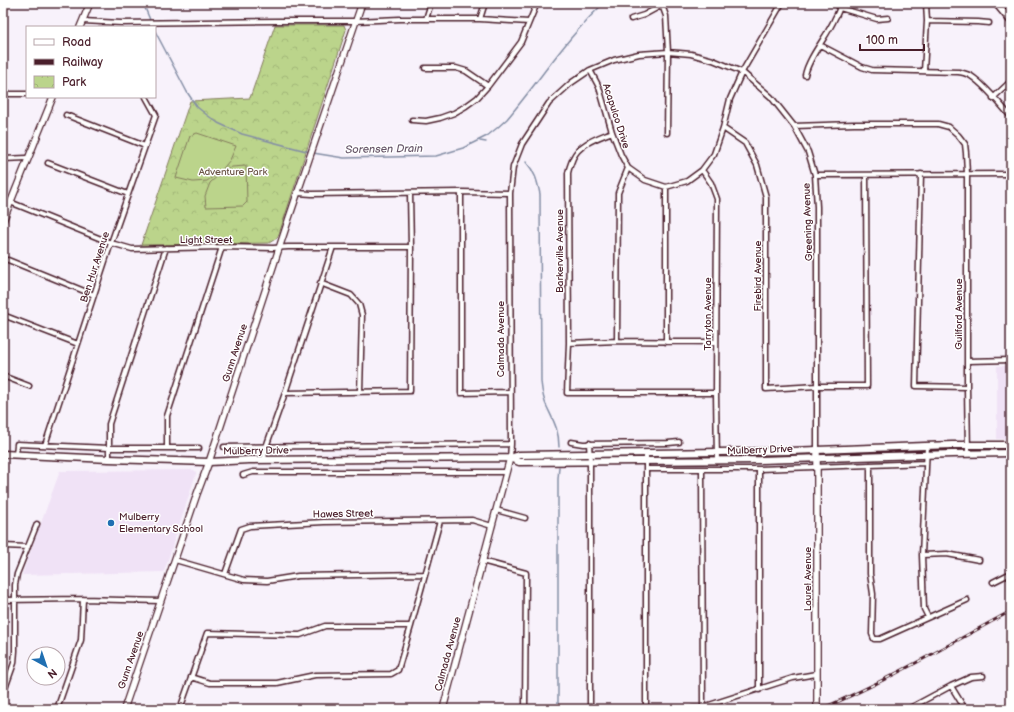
<svg xmlns="http://www.w3.org/2000/svg" width="1014" height="712" viewBox="0 0 1014 712" font-family="'Balsamiq Sans',sans-serif">
	<style>
		.built { fill: #f0e2f6 }
		.park { fill: url(#park-crowns); stroke: #827a5b }
		.pitch { fill: #bbd48b; stroke: #827a5b }
		.lines { fill: none; stroke-linecap: round; stroke-linejoin: round }
		.stream { stroke: #848ea5; stroke-width: 1.5 }
		.street-casing { stroke: #4a1f2b; stroke-width: 7 }
		.secondary-casing { stroke: #4a1f2b; stroke-width: 8 }
		.primary-casing { stroke: #4a1f2b; stroke-width: 9 }
		.street { stroke: #fff; stroke-width: 4 }
		.secondary { stroke: #fff; stroke-width: 5.5 }
		.primary { stroke: #fff; stroke-width: 6 }
		.rail-casing { stroke: #4a1f2b; stroke-width: 3 }
		.rail { stroke: #fff; stroke-width: 1.5; stroke-dasharray: 4.5; stroke-linecap: butt }
		.poi-dot { fill: #1f6fb2; stroke: #fff; stroke-width: 1.5 }
		.labels { text-anchor: middle; dominant-baseline: central; stroke-width: 3; stroke-linejoin: round; paint-order: stroke }
		.street-label { font-size: 10px; fill: #4a1f2b; stroke: #fff }
		.park-label { font-size: 10px; fill: #6c5548; stroke: #fff }
		.poi-label { font-size: 10px; fill: #4a1f2b; stroke: #fff; text-anchor: start }
		.water-label { font-size: 11px; font-style: italic; fill: #675668; stroke: #fff }
	</style>
	<defs>
		<pattern id="park-crowns" width="20" height="18" patternUnits="userSpaceOnUse"><rect width="20" height="18" fill="#bbd48b"/><path d="M2 6a3 3 0 1 1 6 0M12 15a3 3 0 1 1 6 0" fill="none" stroke="#a2b678"/></pattern>
	</defs>
	<rect width="100%" height="100%" fill="#f8f2fb"/>
	<filter id="ink" filterUnits="userSpaceOnUse"><feTurbulence type="fractalNoise" baseFrequency=".025" numOctaves="2"/><feDisplacementMap in="SourceGraphic" scale="8" xChannelSelector="R" yChannelSelector="G"/><feConvolveMatrix kernelMatrix="1 2 1 2 8 2 1 2 1" color-interpolation-filters="sRGB"/></filter>
	<g filter="url(#ink)">
		<!-- built -->
		<path class="built" d="M997,366H1011V439H997Z
			M194,470L196,472V474L164,572L22,575L60,471Z"/>
		<!-- park -->
		<path class="park" d="M275,25H344L346,30L279,234L277,238L269,243L141,245L190,101L250,98Z"/>
		<!-- pitch -->
		<path class="pitch" d="M197,133L236,146L230,160L220,172L207,181L193,182L176,178L190,136Z
			M246,166L247,202L243,206L206,207L205,196L210,183L221,173L232,167Z"/>
		<g class="lines">
			<!-- stream -->
			<path class="stream" d="M143,3L153,27
				M155,31L187,92L197,107L207,115L218,123L242,134L310,152
				M480,141L486,142
				M313,153L344,158L436,156L463,148L487,136L497,128L507,119C540,80 567,37 604,3
				M526,162C535,172 537,180 540,194L541,382C542,391 543,399 547,407C554,422 559,430 559,447
				M558,709V479L559,467"/>
			<!-- street casing -->
			<g class="street-casing">
				<path id="street" d="M662,5L666,16L668,52L667,133
					M840,8L877,19L888,18
					M426,19L431,3
					M480,19L485,3
					M631,19L644,15L666,3
					M83,21L121,23L278,21H356L400,19H480L529,22
					M927,21L978,22L989,23
					M820,45L862,67L872,70L959,72C963,73 968,74 971,76C985,85 1000,104 1011,117
					M425,68H456L466,71L488,86
					M590,70L599,87L612,132L621,155L628,168L645,180L666,187L687,181L702,170L714,154L723,128L730,99L742,72L782,3
					M924,71L927,21L926,3
					M805,75C809,56 827,37 835,18C838,13 840,9 840,3
					M3,94H27
					M993,98L1011,81
					M66,115L145,146
					M412,120L426,121L440,118L454,113L466,106L477,98L488,86L521,42L537,3
					M794,126L854,124H938L949,127L958,135L965,144L966,153L967,174V387L968,453
					M723,128L745,143L757,165L766,197V389L817,386H867L866,175
					M612,132C598,138 580,143 573,158C571,163 569,168 568,173L569,343L567,393H716
					M3,159L27,158
					M48,163L128,194
					M702,170L711,183L717,199L716,393L717,461
					M921,174L916,386L967,387
					M815,175L1011,174
					M666,187V342
					M461,192V393L510,392
					M298,193L312,194L461,192L510,193
					M10,202L111,243L132,249L222,247L273,248L288,247H411
					M8,260L94,295
					M320,283L351,295L359,304L362,315L360,392
					M3,315L78,344
					M617,341L618,193L628,168
					M569,343L617,341L716,342
					M967,361L1011,360
					M3,376L29,386
					M285,393L410,391L411,247L410,194
					M571,442L583,444L668,443L679,442
					M589,443L590,461V709
					M45,445L111,243L156,115L146,97
					M927,446L922,555L924,609L928,617
					M167,447V416L222,247
					M224,447L511,444
					M646,454V709
					M16,455L17,444L109,448H199
					M510,458L511,444L510,193L513,167L522,144L549,103L571,83L590,70L614,60L639,54L668,52L691,54L713,60L742,72L771,97L794,126L808,152L815,175L817,207V450
					M109,459V424L166,248
					M264,460L266,447L285,393L333,247
					M870,465V574L873,594L872,634L874,639H880L967,600
					M646,469H759L926,463
					M702,469L703,707
					M759,469V690
					M243,475L253,472H506
					M496,510L525,518
					M3,546L28,547
					M922,555L947,554L979,560
					M175,560L244,580L267,581L298,576L425,574
					M482,561L526,573L525,709
					M225,574L241,529L250,526L324,522L472,520L492,526
					M993,582L1011,573
					M3,600L83,599L160,601
					M191,677L210,683H277L315,675L391,674L398,670L411,626L440,521
					M951,686L965,709
					M3,694L14,663L15,651V585L17,574L37,524
					M57,709L81,640L83,599
					M180,709L207,633L300,635L325,626H411
					M692,709L703,707L793,678L816,674
					M908,709L951,686L971,677L983,676"/>
			</g>
			<!-- secondary casing -->
			<g class="secondary-casing">
				<path id="secondary" d="M80,27L90,3
					M3,221L53,97
					M124,709L197,494L209,462L289,218L362,3
					M443,709L510,458
					M817,709V450"/>
			</g>
			<!-- primary casing -->
			<g class="primary-casing">
				<path id="primary" d="M996,3L1011,21
					M1008,3L1011,7
					M3,454L109,459L209,462L249,460L510,458L519,455L790,451L952,445H1011
					M510,458L519,462L760,460L952,454L1011,453"/>
			</g>
			<!-- street -->
			<use href="#street" class="street"/>
			<!-- secondary -->
			<use href="#secondary" class="secondary"/>
			<!-- primary -->
			<use href="#primary" class="primary"/>
			<!-- rail casing -->
			<g class="rail-casing">
				<path id="rail" d="M821,709C887,681 948,645 1011,611"/>
			</g>
			<!-- rail -->
			<use href="#rail" class="rail"/>
		</g>
	</g>
	<!-- markers -->
	<circle class="poi-dot" cx="111" cy="523" r="4"/>
	<g class="labels">
		<!-- street labels -->
		<g class="street-label">
			<text transform="translate(616 116) rotate(72)">Acapulco Drive</text>
			<text transform="translate(808 222) rotate(-92)">Greening Avenue</text>
			<text x="206" y="240">Light Street</text>
			<text transform="translate(560 251) rotate(-90)">Barkerville Avenue</text>
			<text transform="translate(95 267) rotate(-72)">Ben Hur Avenue</text>
			<text transform="translate(758 276) rotate(-90)">Firebird Avenue</text>
			<text transform="translate(708 314) rotate(-90)">Tarryton Avenue</text>
			<text transform="translate(959 314) rotate(-90)">Guilford Avenue</text>
			<text transform="translate(501 339) rotate(-90)">Calmada Avenue</text>
			<text transform="translate(235 353) rotate(-72)">Gunn Avenue</text>
			<text transform="translate(760 450) rotate(-2)">Mulberry Drive</text>
			<text transform="translate(256 451) rotate(-1)">Mulberry Drive</text>
			<text transform="translate(343 514) rotate(-1)">Hawes Street</text>
			<text transform="translate(808 579) rotate(-90)">Laurel Avenue</text>
			<text transform="translate(448 654) rotate(-75)">Calmada Avenue</text>
			<text transform="translate(131 660) rotate(-71)">Gunn Avenue</text>
		</g>
		<!-- park labels -->
		<g class="park-label">
			<text x="233" y="172">Adventure Park</text>
		</g>
		<!-- poi labels -->
		<g class="poi-label">
			<text x="119" y="517">Mulberry<tspan x="119" dy="12">Elementary School</tspan></text>
		</g>
		<!-- water labels -->
		<g class="water-label">
			<text transform="translate(384 149) rotate(-1)">Sorensen Drain</text>
		</g>
	</g>
	<!-- margin -->
	<rect width="1014" height="712" fill="none" stroke="#fff" stroke-width="16"/>
	<rect x="8" y="8" width="998" height="696" fill="none" stroke="#4a1f2b" stroke-width="1.5" filter="url(#ink)"/>
	<!-- legend -->
	<rect x="26" y="26" width="130" height="72" fill="#ffffff" stroke="#b7a5aa"/>
	<rect x="34" y="39" width="20" height="6" fill="#ffffff" stroke="#b7a5aa"/>
	<text x="62" y="46" font-size="12" fill="#4a1f2b">Road</text>
	<rect x="34" y="59" width="20" height="6" fill="#4a1f2b" stroke="#b7a5aa"/>
	<text x="62" y="66" font-size="12" fill="#4a1f2b">Railway</text>
	<rect x="34" y="76" width="20" height="12" fill="url(#park-crowns)" stroke="#b7a5aa"/>
	<text x="62" y="86" font-size="12" fill="#4a1f2b">Park</text>
	<!-- north arrow -->
	<g transform="translate(46 666) rotate(140)"><circle r="19" fill="#ffffff" stroke="#b7a5aa"/>
	<path d="M0-3L7 15L0 10L-7 15Z" fill="#1f6fb2"/>
	<text y="-6" font-size="11" font-weight="bold" text-anchor="middle" fill="#4a1f2b">N</text>
	</g>
	<!-- scale -->
	<path d="M860 44v6h64v-6" fill="none" stroke="#4a1f2b" stroke-width="2"/>
	<text x="866" y="44" font-size="12" fill="#4a1f2b" stroke="#ffffff" stroke-width="3" paint-order="stroke">100 m</text>
</svg>
